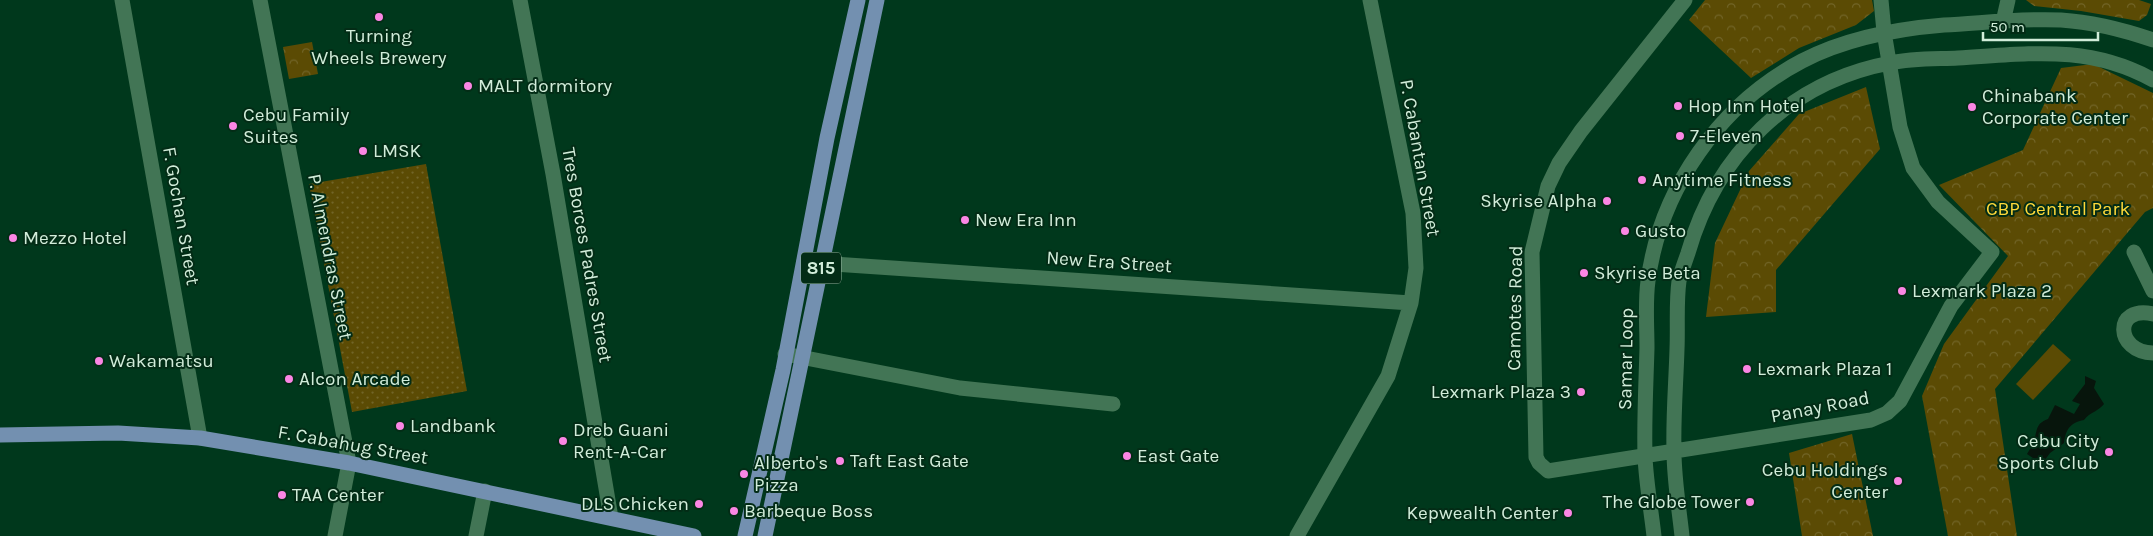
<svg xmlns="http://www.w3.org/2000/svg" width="2153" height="536" viewBox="0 0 2153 536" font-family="Karla,sans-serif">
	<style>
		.grass { fill: #5b4b04 }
		.forest { fill: url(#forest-crowns) }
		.garden { fill: url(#garden-dots) }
		.water { fill: #07150c }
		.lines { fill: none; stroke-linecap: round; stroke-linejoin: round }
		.minor { stroke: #427555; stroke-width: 15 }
		.major { stroke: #7390b0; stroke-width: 15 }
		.poi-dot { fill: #fb86e4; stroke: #032c16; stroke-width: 2 }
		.labels { text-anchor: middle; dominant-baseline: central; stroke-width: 4; stroke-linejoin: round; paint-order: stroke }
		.shield { fill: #032c16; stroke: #94b39f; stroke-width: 1 }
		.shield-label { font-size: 18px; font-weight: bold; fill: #d2edda }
		.poi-label { font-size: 19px; fill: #d2edda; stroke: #032c16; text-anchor: start }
		.street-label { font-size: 19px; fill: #d2edda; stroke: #032c16 }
		.park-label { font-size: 19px; fill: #fed93a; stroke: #032c16 }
	</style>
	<defs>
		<pattern id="forest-crowns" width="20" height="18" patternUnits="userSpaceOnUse" patternTransform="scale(1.25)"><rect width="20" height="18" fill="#5b4b04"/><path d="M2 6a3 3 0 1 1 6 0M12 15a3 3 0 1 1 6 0" fill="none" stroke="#726528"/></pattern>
		<pattern id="garden-dots" width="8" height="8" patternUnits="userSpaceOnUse" patternTransform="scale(1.25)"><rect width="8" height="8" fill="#5b4b04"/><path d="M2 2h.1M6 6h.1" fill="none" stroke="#726528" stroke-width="1.8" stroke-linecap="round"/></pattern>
	</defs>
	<rect width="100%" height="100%" fill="#00381c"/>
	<!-- grass -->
	<path class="grass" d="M2053,344L2071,360L2033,400L2016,384Z"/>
	<!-- forest -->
	<path class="forest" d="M1705,0H1872L1874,11L1856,25L1799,48L1751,78L1689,20Z
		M2026,0H2139L2151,4L2147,15L2139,21L2081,11L2034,6Z
		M312,42L318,74L289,79L283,47Z
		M2093,64L2153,93V208L2145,212L1995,389L2017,536H1948L1922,396L1944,344L2008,256L1939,185L2023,150L2061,68Z
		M1866,87L1880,149L1776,270V312L1706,317L1715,243L1749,171L1799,114Z
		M1852,434L1873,536H1802L1789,453Z"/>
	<!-- garden -->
	<path class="garden" d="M426,164L467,391L352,412L309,184Z"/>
	<!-- water -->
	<path class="water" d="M2085,376L2096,381L2094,388L2104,404C2099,411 2090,412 2084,420C2069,423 2066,430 2064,443L2050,453L2042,464L2027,454C2029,450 2032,447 2033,443C2038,432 2034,424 2048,419L2055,405L2074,414L2080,404L2072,401L2085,384Z"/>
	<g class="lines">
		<!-- minor -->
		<path class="minor" d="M122,0L200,438
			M260,0L349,463L335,536
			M520,0L553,174L611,518
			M1685,0L1581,131L1559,163L1548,186L1532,252L1536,457L1539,463L1548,471L1871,420L1887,413L1900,401L1951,306L1992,252L1938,202L1913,168L1900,127L1884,32L1881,0
			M2003,22L2008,0
			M2134,252L2153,291
			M804,262L1411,303
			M2153,314C2113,305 2115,352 2153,353
			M785,354L960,388L1113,404
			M476,536L485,491
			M1297,536L1388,376L1411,303L1416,268L1413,213L1370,0
			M1654,536C1651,509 1646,482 1645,456C1644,420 1646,384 1647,348C1647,326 1645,302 1648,281C1660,189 1720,104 1802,61C1846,38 1895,29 1944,25C1983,23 2023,18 2061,20C2092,22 2124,30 2153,40
			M1682,536C1679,508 1674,479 1674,451C1673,418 1676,383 1677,349C1678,327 1676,303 1679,281C1681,272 1685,262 1688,253C1716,155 1789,82 1890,63C1912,58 1936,59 1958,58C2029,54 2088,44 2153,80"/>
		<!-- major -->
		<path class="major" d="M0,435L118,433L200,438L349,463L694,536
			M745,536L783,370L827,138L858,0
			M765,536L877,0"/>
	</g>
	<!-- markers -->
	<g class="poi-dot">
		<circle cx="379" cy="17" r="5"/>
		<circle cx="468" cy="86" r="5"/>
		<circle cx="1678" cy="106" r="5"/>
		<circle cx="1972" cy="107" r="5"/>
		<circle cx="233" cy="126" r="5"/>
		<circle cx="1680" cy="136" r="5"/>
		<circle cx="363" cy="151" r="5"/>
		<circle cx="1642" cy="180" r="5"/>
		<circle cx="1607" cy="201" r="5"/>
		<circle cx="965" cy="220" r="5"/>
		<circle cx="1625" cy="231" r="5"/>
		<circle cx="13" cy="238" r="5"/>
		<circle cx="1584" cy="273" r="5"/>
		<circle cx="1902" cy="291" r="5"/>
		<circle cx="99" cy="361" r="5"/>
		<circle cx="1747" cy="369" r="5"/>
		<circle cx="289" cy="379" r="5"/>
		<circle cx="1581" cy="392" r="5"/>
		<circle cx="400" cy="426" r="5"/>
		<circle cx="563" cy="441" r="5"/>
		<circle cx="2109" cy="452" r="5"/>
		<circle cx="1127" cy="456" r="5"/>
		<circle cx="840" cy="461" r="5"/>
		<circle cx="744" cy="474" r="5"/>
		<circle cx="1898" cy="481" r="5"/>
		<circle cx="282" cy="495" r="5"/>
		<circle cx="1750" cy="502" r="5"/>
		<circle cx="699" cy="504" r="5"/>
		<circle cx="734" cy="511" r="5"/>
		<circle cx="1568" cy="513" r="5"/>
	</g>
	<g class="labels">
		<!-- shield labels -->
		<rect class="shield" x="801" y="252.5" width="40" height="31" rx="4"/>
		<g class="shield-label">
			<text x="821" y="268">815</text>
		</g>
		<!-- poi labels -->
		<g class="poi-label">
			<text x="379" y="36" text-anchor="middle">Turning<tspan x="379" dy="22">Wheels Brewery</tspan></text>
			<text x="478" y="86">MALT dormitory</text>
			<text x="1982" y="96">Chinabank<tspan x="1982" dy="22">Corporate Center</tspan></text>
			<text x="1688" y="106">Hop Inn Hotel</text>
			<text x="243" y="115">Cebu Family<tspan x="243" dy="22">Suites</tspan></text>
			<text x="1690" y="136">7-Eleven</text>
			<text x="373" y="151">LMSK</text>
			<text x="1652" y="180">Anytime Fitness</text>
			<text x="1597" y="201" text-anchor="end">Skyrise Alpha</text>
			<text x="975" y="220">New Era Inn</text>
			<text x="1635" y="231">Gusto</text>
			<text x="23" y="238">Mezzo Hotel</text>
			<text x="1594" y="273">Skyrise Beta</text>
			<text x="1912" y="291">Lexmark Plaza 2</text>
			<text x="109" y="361">Wakamatsu</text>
			<text x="1757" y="369">Lexmark Plaza 1</text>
			<text x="299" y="379">Alcon Arcade</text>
			<text x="1571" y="392" text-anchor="end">Lexmark Plaza 3</text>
			<text x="410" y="426">Landbank</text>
			<text x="573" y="430">Dreb Guani<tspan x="573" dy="22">Rent-A-Car</tspan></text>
			<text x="2099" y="441" text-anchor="end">Cebu City<tspan x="2099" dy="22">Sports Club</tspan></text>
			<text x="1137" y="456">East Gate</text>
			<text x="850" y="461">Taft East Gate</text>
			<text x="754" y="463">Alberto's<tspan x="754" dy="22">Pizza</tspan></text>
			<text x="1888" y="470" text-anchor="end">Cebu Holdings<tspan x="1888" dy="22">Center</tspan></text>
			<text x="292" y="495">TAA Center</text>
			<text x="1740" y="502" text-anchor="end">The Globe Tower</text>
			<text x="689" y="504" text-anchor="end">DLS Chicken</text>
			<text x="744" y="511">Barbeque Boss</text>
			<text x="1558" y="513" text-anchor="end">Kepwealth Center</text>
		</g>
		<!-- street labels -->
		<g class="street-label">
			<text transform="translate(1420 158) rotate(80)">P. Cabantan Street</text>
			<text transform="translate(181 216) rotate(80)">F. Gochan Street</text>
			<text transform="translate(587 255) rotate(80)">Tres Borces Padres Street</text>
			<text transform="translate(330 257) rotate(79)">P. Almendras Street</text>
			<text transform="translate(1109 262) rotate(4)">New Era Street</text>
			<text transform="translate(1515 308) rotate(-89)">Camotes Road</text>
			<text transform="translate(1626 359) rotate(-89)">Samar Loop</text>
			<text transform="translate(1820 407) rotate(-11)">Panay Road</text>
			<text transform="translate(353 445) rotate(10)">F. Cabahug Street</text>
		</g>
		<!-- park labels -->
		<g class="park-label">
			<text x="2058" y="209">CBP Central Park</text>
		</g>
	</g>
	<!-- scale -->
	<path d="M1983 32v8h115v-8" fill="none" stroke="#d2edda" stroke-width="2.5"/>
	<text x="1990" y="32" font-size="15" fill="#d2edda" stroke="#032c16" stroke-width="4" paint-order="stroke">50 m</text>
</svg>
